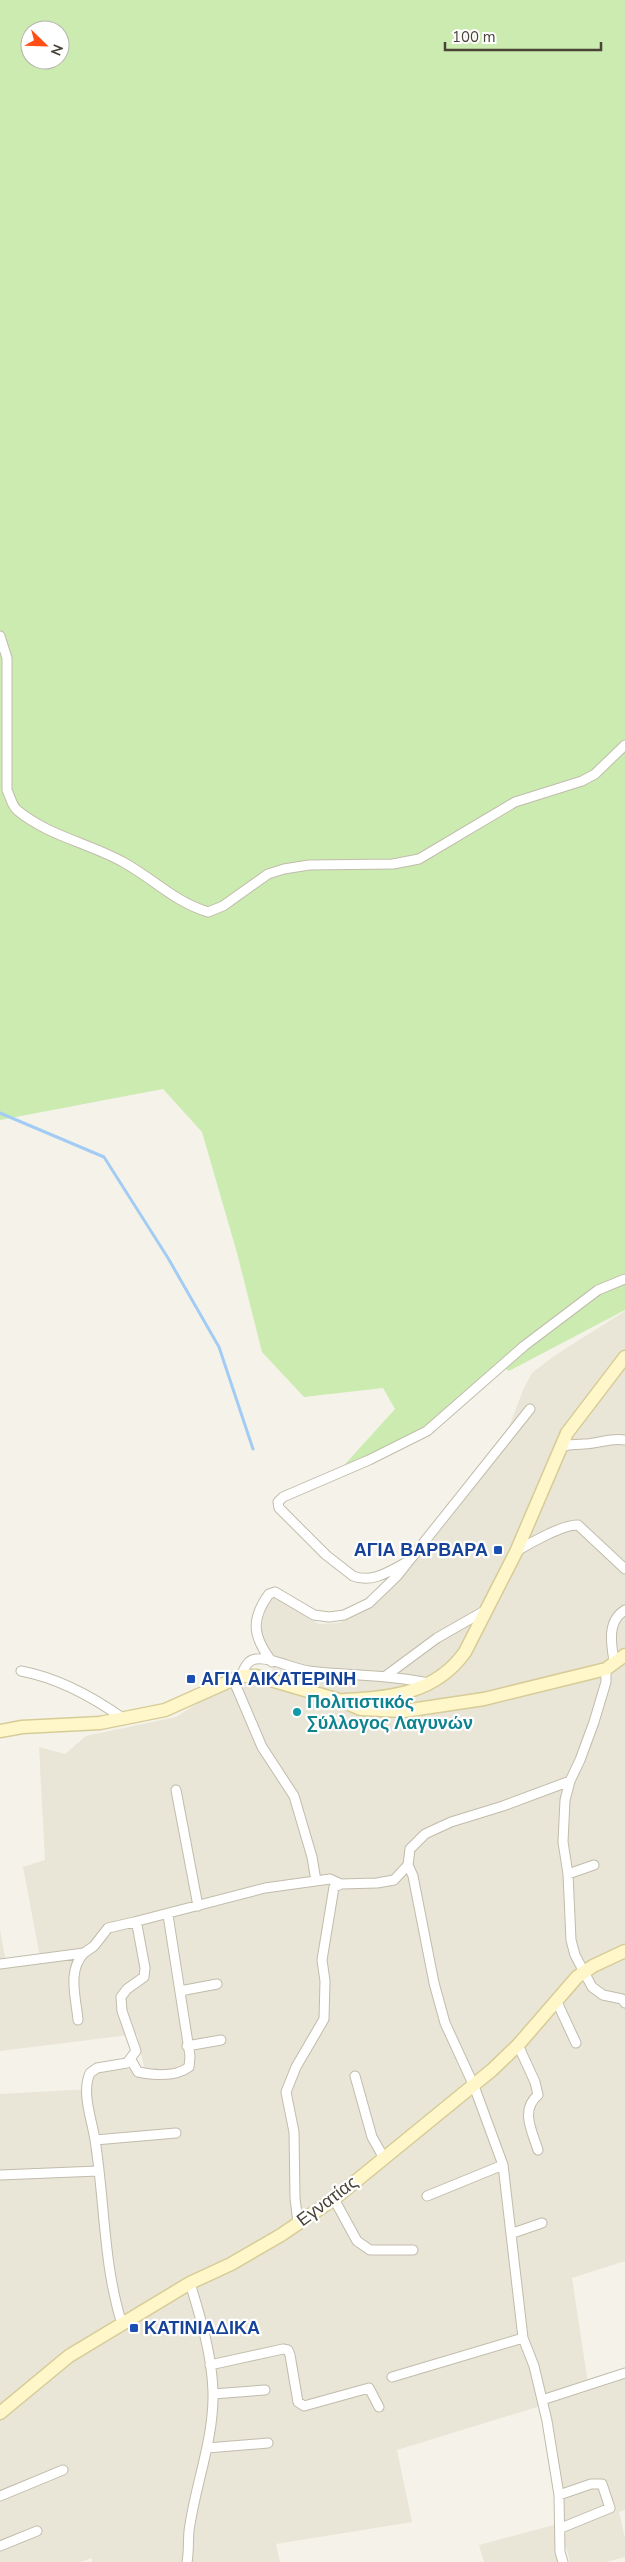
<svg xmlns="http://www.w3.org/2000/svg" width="625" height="2562" viewBox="0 0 625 2562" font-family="'Nunito Sans',sans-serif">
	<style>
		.residential { fill: #e9e5d7 }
		.green { fill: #cbebb0; fill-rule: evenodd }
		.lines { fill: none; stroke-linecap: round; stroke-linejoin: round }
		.stream { stroke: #a3ccf4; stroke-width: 3 }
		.street-casing { stroke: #c1bcab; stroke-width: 11 }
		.secondary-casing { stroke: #d7cc97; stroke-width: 15 }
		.street { stroke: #fff; stroke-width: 9 }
		.secondary { stroke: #fff7c9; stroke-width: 12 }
		.transit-dot { fill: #1a4fb4; stroke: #fff; stroke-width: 2 }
		.culture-dot { fill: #0f9aa8; stroke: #fff; stroke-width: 2 }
		.labels { text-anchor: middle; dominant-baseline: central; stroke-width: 4.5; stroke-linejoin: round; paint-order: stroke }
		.transit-label { font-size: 18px; font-weight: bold; fill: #164399; stroke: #fff; text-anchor: start }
		.culture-label { font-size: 18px; font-weight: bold; fill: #0d838f; stroke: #fff; text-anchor: start }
		.street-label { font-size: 18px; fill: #4a4437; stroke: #fff }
	</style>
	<rect width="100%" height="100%" fill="#f5f3e9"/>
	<!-- residential -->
	<path class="residential" d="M625,1311V2261L572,2278L588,2383L625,2373V2510L619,2512L625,2538V2557L606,2562H570L566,2547L558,2548V2562H484L479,2545L565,2522L556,2441L547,2404L397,2450L412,2522L276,2544L280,2562H92V2558L80,2562H0V2094L91,2089V2082L96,2073L144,2067L137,2034L0,2051V1930L6,1962L40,1957L23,1867L45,1860L39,1747L65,1754L86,1736L176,1717L215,1692L229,1687L246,1684L269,1687L275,1658L267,1652L259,1622L271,1595L319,1624L339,1623L378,1602L421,1555L497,1459L523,1390L532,1373L554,1356Z"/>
	<!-- green -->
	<path class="green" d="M0,0H625V1310L509,1371L497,1363L452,1405L422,1428L338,1472L395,1409L383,1388L304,1397L262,1352L237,1253L202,1132L163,1089L0,1120ZM30,30H60V60H30Z"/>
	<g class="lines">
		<!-- stream -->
		<path class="stream" d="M0,1113L104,1157L168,1258L219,1347L253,1449"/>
		<!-- street casing -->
		<g class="street-casing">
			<path id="street" d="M0,636L7,658V790C10,796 12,806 17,810C48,836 89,843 123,862C154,879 173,901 208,912L223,906L268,874L284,869L309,865L393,864L419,859L515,802L582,781L595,774L625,745
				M560,1447C569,1444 575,1445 584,1444C598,1444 611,1437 625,1440
				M517,1551C530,1543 564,1524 578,1525L625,1569
				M409,1561C391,1570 373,1584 353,1576L326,1555L279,1508L278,1502L283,1497L369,1460L427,1431L524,1346L598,1290L625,1279
				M614,1661C611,1643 607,1621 625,1610
				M272,1662C253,1637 250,1620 269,1594L275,1592L314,1615L329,1617L344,1615L369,1603L397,1576L530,1409
				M606,1669V1682L594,1722L580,1760L570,1781L565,1800L563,1842L568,1874L571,1940L575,1955L592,1987L603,1995L622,1999L625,2003
				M21,1671C59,1678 93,1697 124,1719
				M387,1675L437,1638L486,1610
				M241,1676C244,1669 247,1660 256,1659C273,1657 292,1669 309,1671C349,1676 388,1674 428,1683
				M233,1679L262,1747L294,1796L312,1857L316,1881
				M176,1790L198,1906
				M408,1865L413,1876L434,1983L445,2023L474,2086L503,2165L523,2338L534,2366L547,2421L559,2495L560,2552L563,2562
				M568,1874L594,1865
				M0,1964L84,1953L94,1946L108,1928L134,1922
				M180,1991L217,1984
				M556,2000L576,2043
				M78,2020C76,1997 67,1971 84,1953
				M518,2045L535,2082L538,2095C520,2110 532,2131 538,2150
				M187,2046L221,2040
				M131,2060L138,2072C153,2075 176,2077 189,2067L190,2056L168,1915
				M355,2076L372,2137L384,2158
				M95,2140L176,2133
				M0,2175L98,2171
				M427,2196L503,2165
				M334,2199L357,2241L370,2250H413
				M298,2223L295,2198L294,2132L286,2092L296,2067L324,2019L325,1981L322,1960L334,1887L341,1884
				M513,2233L542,2223
				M122,2324C103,2264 105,2202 95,2140C92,2120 81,2092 90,2073L97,2068L127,2063L136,2051L122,2011L121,1997L127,1989L144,1977L145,1968L137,1925L134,1922L265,1888L330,1879L341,1884L377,1883L394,1880L408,1865L410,1849L425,1834L451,1822L503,1806L570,1781
				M210,2365L283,2349L288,2350L290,2355L298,2402L304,2406L369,2388L379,2407
				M392,2377L523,2338
				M213,2394L265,2390
				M542,2400L625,2373
				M207,2448L268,2443
				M559,2495L591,2484H602L610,2508L561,2528
				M0,2496L63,2470
				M0,2546L37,2531
				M187,2562C189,2552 188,2542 189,2531C195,2485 214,2440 213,2392C212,2355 201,2319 190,2283"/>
		</g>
		<!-- secondary casing -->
		<g class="secondary-casing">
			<path id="secondary" d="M344,1700C391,1698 436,1693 465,1652L516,1552L567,1433L625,1357
				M0,1731L22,1727L100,1723L165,1710L241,1676H256L274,1681L339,1700L361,1709L404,1711L484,1699L606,1669L625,1655
				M0,2413L69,2356L190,2283L231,2264L281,2235L334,2199L492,2070L518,2045L577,1977L593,1966L625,1951"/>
		</g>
		<!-- street -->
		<use href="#street" class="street"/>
		<!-- secondary -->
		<use href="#secondary" class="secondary"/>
	</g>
	<!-- markers -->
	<g class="transit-dot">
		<rect x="493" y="1545" width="10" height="10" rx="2.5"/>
		<rect x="186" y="1674" width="10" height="10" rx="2.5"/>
		<rect x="129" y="2323" width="10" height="10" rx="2.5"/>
	</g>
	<circle class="culture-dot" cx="297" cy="1712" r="5"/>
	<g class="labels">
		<!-- transit labels -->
		<g class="transit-label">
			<text x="488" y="1550" text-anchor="end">ΑΓΙΑ ΒΑΡΒΑΡΑ</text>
			<text x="201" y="1679">ΑΓΙΑ ΑΙΚΑΤΕΡΙΝΗ</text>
			<text x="144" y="2328">ΚΑΤΙΝΙΑΔΙΚΑ</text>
		</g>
		<!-- culture labels -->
		<g class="culture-label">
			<text x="307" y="1702">Πολιτιστικός<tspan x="307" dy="21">Σύλλογος Λαγυνών</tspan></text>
		</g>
		<!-- street labels -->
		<g class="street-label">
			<text transform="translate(327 2201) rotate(-37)">Εγνατίας</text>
		</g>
	</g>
	<!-- north arrow -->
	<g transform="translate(45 45) rotate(113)"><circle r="24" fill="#ffffff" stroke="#b7b4af"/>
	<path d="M0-4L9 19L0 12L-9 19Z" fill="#ff4f16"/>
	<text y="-8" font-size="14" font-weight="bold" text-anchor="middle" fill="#4a4437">N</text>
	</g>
	<!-- scale -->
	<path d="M445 42v8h156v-8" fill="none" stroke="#4a4437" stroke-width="2.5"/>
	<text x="452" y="42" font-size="15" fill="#4a4437" stroke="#ffffff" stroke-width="4" paint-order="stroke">100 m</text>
</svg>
